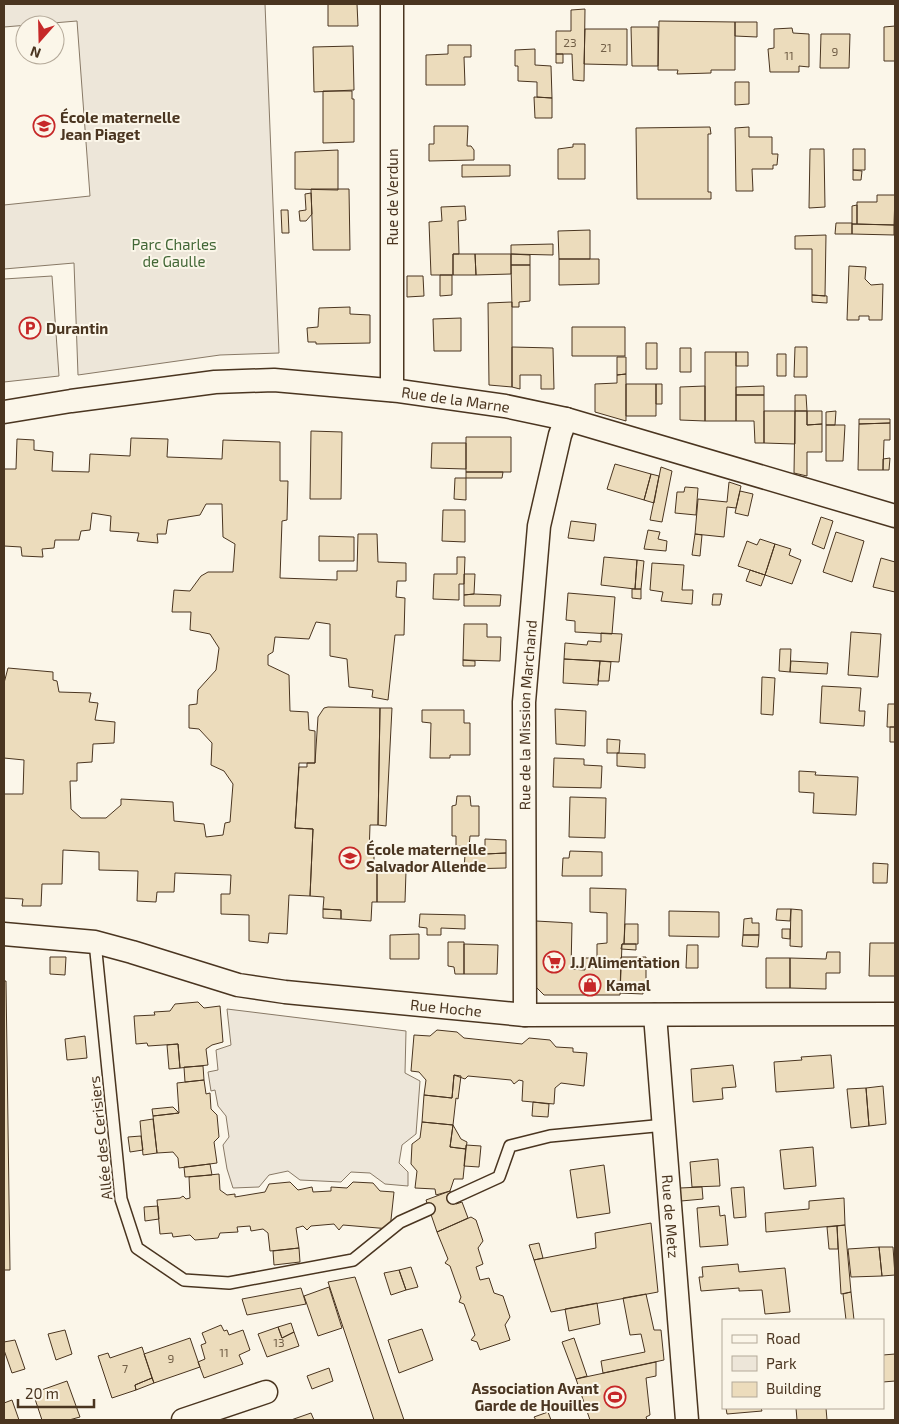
<svg xmlns="http://www.w3.org/2000/svg" width="899" height="1424" viewBox="0 0 899 1424" font-family="'Exo 2',sans-serif">
	<style>
		.green { fill: #ede6d9; stroke: #887966 }
		.parking { fill: #ede7d9; stroke: #887966 }
		.building { fill: #ecdcbc; stroke: #4a3520 }
		.lines { fill: none; stroke-linecap: round; stroke-linejoin: round }
		.service-casing { stroke: #4a3520; stroke-width: 14 }
		.minor-casing { stroke: #4a3520; stroke-width: 25 }
		.service { stroke: #fbf6e9; stroke-width: 11 }
		.minor { stroke: #fbf6e9; stroke-width: 22 }
		.labels { text-anchor: middle; dominant-baseline: central; stroke-width: 4; stroke-linejoin: round; paint-order: stroke }
		.number-label { font-size: 12px; fill: #725f47 }
		.poi-label { font-size: 15px; font-weight: bold; fill: #4a3520; stroke: #fbf6e9; text-anchor: start }
		.street-label { font-size: 15px; fill: #4a3520; stroke: #fbf6e9 }
		.park-label { font-size: 15px; fill: #436837; stroke: #fbf6e9 }
	</style>
	<rect width="100%" height="100%" fill="#fbf6e9"/>
	<!-- green -->
	<path class="green" d="M4,4H265L279,353L220,355L78,375L74,263L4,269V205L90,196L77,21L4,27Z
		M227,1009L406,1031L405,1073L420,1081L416,1134L402,1145L399,1163L408,1172V1186L385,1184L370,1173L351,1172L341,1182L300,1180L288,1171L269,1175L259,1187L233,1188L227,1169L223,1145L229,1137L226,1116L218,1106L215,1090L211,1091L208,1072L218,1070L216,1050L231,1045Z"/>
	<!-- parking -->
	<path class="parking" d="M52,276L59,376L4,382V279Z"/>
	<!-- building -->
	<path class="building" d="M328,4H357L358,26H328Z
		M585,9L584,81L573,80L572,54H556V31H571V10Z
		M659,21L735,22V70H711V73L677,74L678,70H658Z
		M735,22H757V37L735,36Z
		M895,26V61H884V27Z
		M631,27H658V66H632Z
		M792,28L793,33L809,34V67L799,66V72H770L768,49L774,48V29Z
		M585,29H627V65L584,64Z
		M821,34H850L849,68H820Z
		M448,45H471V57H464L465,85H426V55L448,54Z
		M353,46L354,90L314,92L313,47Z
		M535,49V65L551,66L552,98L537,97V82L518,81V66H515V50Z
		M556,54H563V63H556Z
		M735,82H749V104L735,105Z
		M323,91H352V99H354V142L323,143Z
		M534,97L552,98V118H535Z
		M434,126H468L467,146H471L474,150V160L429,161V144H434Z
		M710,127L711,134H708V192H711V199H637L636,128Z
		M749,127V137H772V154H778L777,165H773V169H752L753,191H736L735,128Z
		M573,144H585V179H558V149L573,147Z
		M810,149H824L825,207L809,208Z
		M853,149H865V170H853Z
		M338,150V190L295,189V152Z
		M462,165H510V176L462,177Z
		M853,170L862,171L861,180H853Z
		M311,189H349L350,250H313Z
		M311,193L312,214L306,221H300L299,211L306,210L305,194Z
		M877,195H895L894,225L857,224V202H877Z
		M857,205V224H852V206Z
		M465,206L466,220L458,221L459,254H453V275H431L429,222L442,221L441,207Z
		M281,210H288L289,233H282Z
		M836,223H852V234H835Z
		M852,224L894,225V235L852,234Z
		M590,230V259H559L558,231Z
		M826,235L825,296L812,295V249H795V236Z
		M553,244V255L511,254V245Z
		M453,254H475L476,275H453Z
		M475,254H511V274L476,275Z
		M511,254L530,255V265H511Z
		M559,259H599V284L559,285Z
		M511,265H530V301L519,302V307H512Z
		M849,266L866,267L865,279L871,285L883,284L882,320H869V316H859V320H847Z
		M440,275H452V295L440,296Z
		M407,276H423L424,296L407,297Z
		M812,295L827,296V303L812,302Z
		M512,302V387L489,385L488,303Z
		M350,307V314L370,315V343L316,344V342H308L307,328L318,327L319,308Z
		M461,318V351H434L433,319Z
		M572,327H625V356H572Z
		M646,343H657V369H646Z
		M512,347L553,348L554,389H541V375H520V389L512,387Z
		M795,347H807V377H794Z
		M680,348H691V372H680Z
		M705,352H736V421H705Z
		M736,352H748V366H736Z
		M777,354H786V376H777Z
		M617,357H626V374L617,375Z
		M626,374V421L595,412V384L617,383V375Z
		M626,384H656V416H626Z
		M656,384H662V404H656Z
		M705,386V421L680,420V387Z
		M764,386V395H736V387Z
		M736,395H764V443H755L754,421H736Z
		M795,395H806L807,411H795Z
		M764,411H795V444L764,443Z
		M795,411H807V425L822,424V452H807V476L794,473Z
		M807,411H822V424L807,425Z
		M836,411L835,425H826V412Z
		M859,419H890V423L859,424Z
		M890,423V440H884L883,470H858L859,424Z
		M826,425H845L843,461H826Z
		M311,431L342,432L341,499H310Z
		M466,437H511V472H466Z
		M131,438L168,439L167,457L222,459L223,440L280,442V481H288L287,520L282,521L280,578L337,580V571H357L358,534H377L378,562L406,563V581H397L396,597L405,598L404,635H395L388,700L372,697L373,690L349,687L347,659L330,656V624L316,622L309,639L275,637L273,652L268,655V665L289,675L290,711L308,712L309,730L315,731V763H299L295,828L313,829L310,896L289,895L287,934L269,933L268,943L249,941V915L221,914V894H230L231,875L175,873L174,892H157L156,902L137,901L138,871L99,870V852L63,850L62,884H42L41,906H22L23,899L4,898V794H23L24,760L4,758V683L8,668L53,672V680L57,681L59,692L91,693L89,702L98,703L95,720L115,722L114,743L93,744L92,762L77,763V781H70L71,809L81,818H106L121,805V799L173,802L174,821L204,824L206,837L223,835L225,823L230,822L233,784L224,771L211,765L212,743L199,729L189,728V705L197,704L198,690L216,670L219,648L210,634L190,630L191,612H172L174,590L190,591L201,576L208,572H233L235,544L223,537L222,504H206L200,515L168,520L166,534H157L158,543L137,541L139,533L110,531L111,516L92,513L90,530L81,531L79,540H55L54,548L42,549L43,557L22,556L21,547L4,546V469H16L17,439L34,440V450L53,452L52,471L89,472L90,454L130,456Z
		M432,443H466V469L431,468Z
		M890,458L889,470H883V459Z
		M615,464L651,474L644,500L607,489Z
		M661,467L672,471L662,522L650,520Z
		M466,472H503L502,478H466Z
		M651,474L659,476L654,503L644,500Z
		M455,478H466V500L454,499Z
		M729,482L741,486L736,508L727,507L724,537L695,534L698,499L727,502Z
		M685,487L698,488L696,515L675,513L677,492H684Z
		M740,491L753,494L748,516L735,513Z
		M443,510H465V542L442,541Z
		M821,517L833,521L824,549L812,544Z
		M571,521L596,524L594,541L568,538Z
		M648,530L660,532L658,539L667,541L666,551L644,549Z
		M836,532L864,541L852,582L823,572Z
		M695,534L702,535L700,556L692,555Z
		M319,536L354,537V561H319Z
		M760,539L775,544L765,575L738,566L747,541L757,545Z
		M775,544L791,549L789,555L801,560L792,584L765,575Z
		M457,557H465L464,584H459V600L433,599L434,574H457Z
		M604,557L637,560L635,589L601,585Z
		M881,558L895,562V592L873,587Z
		M637,560L644,561L641,589H635Z
		M652,563L684,565L682,590H693L692,604L661,601L663,592L650,590Z
		M750,570L765,575L761,586L746,581Z
		M464,574H475L474,594L464,595Z
		M632,589H641V599L632,598Z
		M568,593L615,597L612,634L575,632V621L566,620Z
		M474,594L501,595L500,606H464V595Z
		M713,594H722L720,605H712Z
		M464,624H487V637H501L500,661L463,660Z
		M851,632L881,634L878,677L848,675Z
		M601,633L622,634L619,662L564,659L565,643L587,645L588,641L601,642Z
		M780,649H791L790,672L779,671Z
		M564,659L600,661L598,685L563,683Z
		M463,660L475,661V666H463Z
		M600,661L611,662L609,681H598Z
		M791,661L828,663L827,674L790,672Z
		M762,677L775,678L773,715L761,714Z
		M822,686L861,688L859,711H865L864,726L820,723Z
		M888,704H895V727H887Z
		M328,707L380,708L378,825H370L369,855L374,856V869H377V902H372L371,921L341,919V910L323,909L324,897L310,896L313,829L295,828L299,767H307V763H315L318,717L324,708Z
		M380,708H392L386,826L378,825Z
		M555,709L586,711L585,746L556,744Z
		M422,710H464V723H470V755H450V758H430L431,723L422,722Z
		M890,727H895V742H890Z
		M607,739L620,740L619,753H607Z
		M617,753L645,754V768L617,766Z
		M554,758L584,759V765L602,766L601,788L553,787Z
		M799,771L816,772L815,775L858,777L856,815L813,813L814,793L799,792Z
		M457,796H470L471,806H479V836H470L469,847L456,846V836H452V806L456,805Z
		M570,797L606,798L605,838L569,837Z
		M485,839L506,840V853L485,854Z
		M570,851L602,852V876H562L563,858H569Z
		M506,853V868L464,869L465,855Z
		M873,863L888,864L887,883H873Z
		M377,869L406,871L405,902H377Z
		M590,888L626,889L624,944H622L620,995H544L535,986L536,921L572,923L571,969L585,970V958H597V944L607,943V913L590,912Z
		M323,909L341,910V919L323,918Z
		M777,909H791L790,921L776,920Z
		M791,909L802,910V947L790,946Z
		M669,911L719,912V937L669,936Z
		M420,914L465,915V929L441,928V935H427V928L419,927Z
		M752,918V923H759V935H743L744,919Z
		M625,924H638V944H624Z
		M782,929H790V939L782,938Z
		M419,934V959H390V935Z
		M743,935H759L758,947L742,946Z
		M448,942H464V974H455L454,967L448,966Z
		M870,943H895V976H869Z
		M464,944L498,945L497,974H464Z
		M622,944H636V950L621,949Z
		M687,945H698V968H686Z
		M827,952H840V973H826V989L790,988V958L826,959Z
		M50,957H66L65,975L50,974Z
		M621,957H646V990H643V994L620,993Z
		M766,958H790V988H766Z
		M4,981H6L10,1270H4Z
		M198,1002L204,1008L220,1006L223,1042L212,1045L206,1049L208,1065L180,1068L178,1044L148,1046L147,1043L136,1044L134,1016L155,1015L154,1012L170,1011L175,1004Z
		M437,1030L457,1032L464,1038L522,1044L529,1038L550,1040L556,1047L573,1048V1052L587,1053L584,1086L561,1083L555,1088L554,1104L522,1101L523,1081L519,1080L514,1084L511,1080L468,1076L465,1079L454,1075L452,1098L424,1095L426,1080L419,1072L411,1071L414,1035L430,1036Z
		M85,1036L87,1058L67,1060L65,1039Z
		M178,1044L180,1068L169,1069L167,1045Z
		M831,1055L834,1088L776,1092L774,1062L802,1060L801,1057Z
		M733,1065L736,1087L722,1088L723,1099L693,1102L691,1069Z
		M203,1066L204,1080L185,1082L184,1067Z
		M454,1075L461,1076L458,1099L456,1098L453,1125L422,1122L424,1095L452,1098Z
		M204,1080L206,1094L210,1093L211,1109L217,1115L219,1137L214,1142L217,1163L179,1168L178,1158L173,1152L157,1153L153,1116L179,1113L177,1083Z
		M883,1086L886,1124L869,1126L866,1088Z
		M866,1088L869,1126L851,1128L847,1089Z
		M533,1102L549,1104L548,1117L532,1116Z
		M173,1107L179,1113L153,1116L152,1109Z
		M153,1119L157,1153L143,1155L140,1121Z
		M422,1122L453,1125L450,1147L466,1149L463,1179H454L450,1191L436,1195L435,1189L415,1188L417,1171L411,1164L412,1144L420,1138Z
		M453,1125L461,1139L467,1142L466,1149L450,1147Z
		M141,1136L143,1150L130,1152L128,1137Z
		M466,1145L481,1146L479,1167L464,1166Z
		M813,1147L816,1186L784,1189L780,1150Z
		M718,1159L720,1186L692,1187L690,1162Z
		M210,1164L212,1175L185,1177L184,1167Z
		M604,1165L610,1213L577,1218L570,1170Z
		M219,1174L220,1190L227,1195L235,1194V1197L265,1192L269,1184L290,1182L298,1190L312,1187L313,1192L331,1191V1187L347,1188L353,1182L373,1183L380,1191L394,1192L390,1229L343,1225L339,1230L334,1224L311,1226L307,1230L303,1226L296,1228L299,1248L270,1251L268,1233L263,1229L251,1231L250,1226L237,1227L238,1232L220,1233L218,1238L195,1240L190,1235L173,1237L172,1233L160,1234L157,1200L180,1198L183,1196L186,1199L190,1198L189,1177Z
		M702,1187L703,1199L681,1201L680,1188Z
		M744,1187L746,1217L734,1218L731,1188Z
		M450,1191L456,1204L462,1202L468,1218L437,1232L426,1200Z
		M844,1198L845,1225L766,1232L765,1213L809,1209V1201Z
		M158,1206L159,1219L145,1221L144,1207Z
		M719,1206L720,1216L725,1215L728,1245L700,1247L697,1208Z
		M471,1217L476,1220L483,1241L478,1248L483,1264L476,1267L480,1280L489,1278L494,1293L503,1296L510,1317L505,1325L510,1340L480,1350L477,1342L471,1340L475,1335L464,1304L459,1302L461,1297L450,1266L445,1263L448,1259L437,1232Z
		M651,1223L658,1292L551,1312L534,1260L596,1248L595,1233Z
		M845,1225L851,1292L841,1294L837,1226Z
		M837,1226L838,1249H829L827,1227Z
		M539,1243L543,1258L534,1260L529,1245Z
		M879,1247H893L895,1275L882,1276Z
		M879,1247L882,1276L851,1277L848,1249Z
		M299,1248L300,1262L274,1265L273,1251Z
		M738,1264L739,1272L785,1268L790,1312L765,1314L762,1290L739,1291V1288L701,1291L699,1277H703L702,1267Z
		M411,1267L418,1287L406,1290L399,1270Z
		M399,1270L406,1290L391,1295L384,1273Z
		M355,1277L404,1420H374L328,1282Z
		M329,1287L342,1328L318,1336L304,1296Z
		M301,1288L306,1304L247,1315L242,1299Z
		M851,1292L854,1320H846L843,1294Z
		M646,1294L654,1330H661L664,1360L603,1373L601,1361L645,1352L641,1334L630,1335L623,1298Z
		M597,1303L600,1324L569,1331L565,1309Z
		M291,1323L294,1332L282,1338L278,1327Z
		M221,1325L224,1331L227,1330L229,1335L243,1330L250,1350L239,1355L243,1364L204,1378L198,1362L205,1359L201,1345L206,1343L202,1333Z
		M278,1327L282,1338L294,1332L299,1346L267,1357L258,1334Z
		M422,1329L433,1360L399,1373L388,1340Z
		M65,1330L72,1354L56,1360L48,1334Z
		M190,1338L200,1367L154,1383L144,1354Z
		M574,1338L587,1376L576,1379L562,1342Z
		M15,1340L25,1369L12,1373L4,1350V1342Z
		M142,1347L152,1378L135,1385L136,1390L112,1398L98,1356L108,1353L110,1358Z
		M895,1354V1381L883,1382V1355Z
		M656,1362V1376L646,1378L650,1415L646,1417L647,1420H590L576,1379Z
		M329,1368L333,1381L312,1389L307,1376Z
		M152,1378L154,1383L136,1390L135,1385Z
		M67,1381L80,1417L69,1420H42L33,1393Z
		M12,1400L19,1420H4V1403Z
		M726,1408H761L762,1411L727,1414Z
		M796,1408H826L827,1420H797Z
		M548,1412L551,1420H536L534,1417Z
		M311,1413L314,1420H291Z"/>
	<g class="lines">
		<!-- service casing -->
		<g class="service-casing">
			<path id="service" d="M95,942L121,1199L137,1248L184,1280L229,1283L353,1260L400,1222L429,1209
				M453,1198L499,1177L510,1146L550,1136L665,1125"/>
		</g>
		<!-- minor casing -->
		<g class="minor-casing">
			<g id="minor">
				<path d="M392,390V4"/>
				<path id="s1" d="M4,412L71,401L215,382L274,380L399,391L505,406L566,419L895,516"/>
				<path id="s2" d="M4,934L95,942L132,952L238,985L285,992L525,1015L895,1014"/>
				<path id="s3" d="M525,1015L524,702L539,526L560,435L566,419"/>
				<path id="s4" d="M655,1015L687,1420"/>
				<path d="M183,1420L266,1392"/>
			</g>
		</g>
		<!-- service -->
		<use href="#service" class="service"/>
		<!-- minor -->
		<use href="#minor" class="minor"/>
	</g>
	<!-- icons -->
	<defs>
		<g id="school-ring" transform="scale(1.125)"><circle r="9.5" fill="#fbf6e9" stroke="#c62828" stroke-width="1.5"/><path d="M0-5L7-2L0 1L-7-2ZM-4 1L0 2.5L4 1V4Q0 6-4 4Z" fill="#c62828"/></g>
		<g id="parking-ring" transform="scale(1.125)"><circle r="9.5" fill="#fbf6e9" stroke="#c62828" stroke-width="1.5"/><path d="M-3.5-5.5H1a3.5 3.5 0 0 1 0 7H-1V5.5H-3.5ZM-1-3.4V-.6H.8a1.4 1.4 0 0 0 0-2.8Z" fill="#c62828"/></g>
		<g id="supermarket-ring" transform="scale(1.125)"><circle r="9.5" fill="#fbf6e9" stroke="#c62828" stroke-width="1.5"/><path d="M-6-5.5h2.5l.6 2H6L4.5 2H-2.5L-4.4-4H-6ZM-1.5 3.2a1.3 1.3 0 1 0 .1 0ZM3 3.2a1.3 1.3 0 1 0 .1 0Z" fill="#c62828"/></g>
		<g id="shop-ring" transform="scale(1.125)"><circle r="9.5" fill="#fbf6e9" stroke="#c62828" stroke-width="1.5"/><path d="M-5-2.5h2.3a2.7 3.5 0 0 1 5.4 0H5L5.5 6h-11ZM-1.5-2.5h3a1.5 2.3 0 0 0-3 0Z" fill="#c62828"/></g>
		<g id="stadium-ring" transform="scale(1.125)"><circle r="9.5" fill="#fbf6e9" stroke="#c62828" stroke-width="1.5"/><path d="M0-5a6.5 5 0 1 0 0 10a6.5 5 0 1 0 0-10ZM-3.5-1.8h7v3.6h-7Z" fill="#c62828"/></g>
	</defs>
	<g fill-rule="evenodd">
		<use href="#school-ring" x="44" y="126"/>
		<use href="#parking-ring" x="30" y="328"/>
		<use href="#school-ring" x="350" y="858"/>
		<use href="#supermarket-ring" x="554" y="962"/>
		<use href="#shop-ring" x="590" y="985"/>
		<use href="#stadium-ring" x="615" y="1397"/>
	</g>
	<g class="labels">
		<!-- number labels -->
		<g class="number-label">
			<text x="570" y="42">23</text>
			<text x="606" y="47">21</text>
			<text x="835" y="51">9</text>
			<text x="789" y="55">11</text>
			<text x="279" y="1342">13</text>
			<text x="224" y="1352">11</text>
			<text x="171" y="1358">9</text>
			<text x="125" y="1368">7</text>
		</g>
		<!-- poi labels -->
		<g class="poi-label">
			<text x="60" y="117">École maternelle<tspan x="60" dy="17">Jean Piaget</tspan></text>
			<text x="46" y="328">Durantin</text>
			<text x="366" y="849">École maternelle<tspan x="366" dy="17">Salvador Allende</tspan></text>
			<text x="570" y="962">J.J Alimentation</text>
			<text x="606" y="985">Kamal</text>
			<text x="599" y="1388" text-anchor="end">Association Avant<tspan x="599" dy="17">Garde de Houilles</tspan></text>
		</g>
		<!-- street labels -->
		<g class="street-label">
			<text transform="translate(392 197) rotate(-90)">Rue de Verdun</text>
			<text stroke="none"><textPath href="#s1" startOffset="455">Rue de la Marne</textPath></text>
			<text stroke="none"><textPath href="#s3" startOffset="300">Rue de la Mission Marchand</textPath></text>
			<text stroke="none"><textPath href="#s2" startOffset="450">Rue Hoche</textPath></text>
			<text transform="translate(100 1138) rotate(-96)">Allée des Cerisiers</text>
			<text stroke="none"><textPath href="#s4" startOffset="202">Rue de Metz</textPath></text>
		</g>
		<!-- park labels -->
		<g class="park-label">
			<text x="174" y="244">Parc Charles<tspan x="174" dy="17">de Gaulle</tspan></text>
		</g>
	</g>
	<!-- border -->
	<rect width="899" height="1424" fill="none" stroke="#4a3520" stroke-width="10"/>
	<!-- legend -->
	<rect x="722" y="1319" width="162" height="90" fill="#fbf6e9" stroke="#b4a999"/>
	<rect x="732" y="1335" width="25" height="8" fill="#fbf6e9" stroke="#b4a999"/>
	<text x="766" y="1344" font-size="15" fill="#4a3520">Road</text>
	<rect x="732" y="1356" width="25" height="15" fill="#ede6d9" stroke="#b4a999"/>
	<text x="766" y="1369" font-size="15" fill="#4a3520">Park</text>
	<rect x="732" y="1382" width="25" height="15" fill="#ecdcbc" stroke="#b4a999"/>
	<text x="766" y="1394" font-size="15" fill="#4a3520">Building</text>
	<!-- north arrow -->
	<g transform="translate(40 40) rotate(200)"><circle r="24" fill="#fbf6e9" stroke="#b4a999"/>
	<path d="M0-4L9 19L0 12L-9 19Z" fill="#c62828"/>
	<text y="-8" font-size="14" font-weight="bold" text-anchor="middle" fill="#4a3520">N</text>
	</g>
	<!-- scale -->
	<path d="M18 1399v8h76v-8" fill="none" stroke="#4a3520" stroke-width="2.5"/>
	<text x="25" y="1399" font-size="15" fill="#4a3520" stroke="#fbf6e9" stroke-width="4" paint-order="stroke">20 m</text>
</svg>
